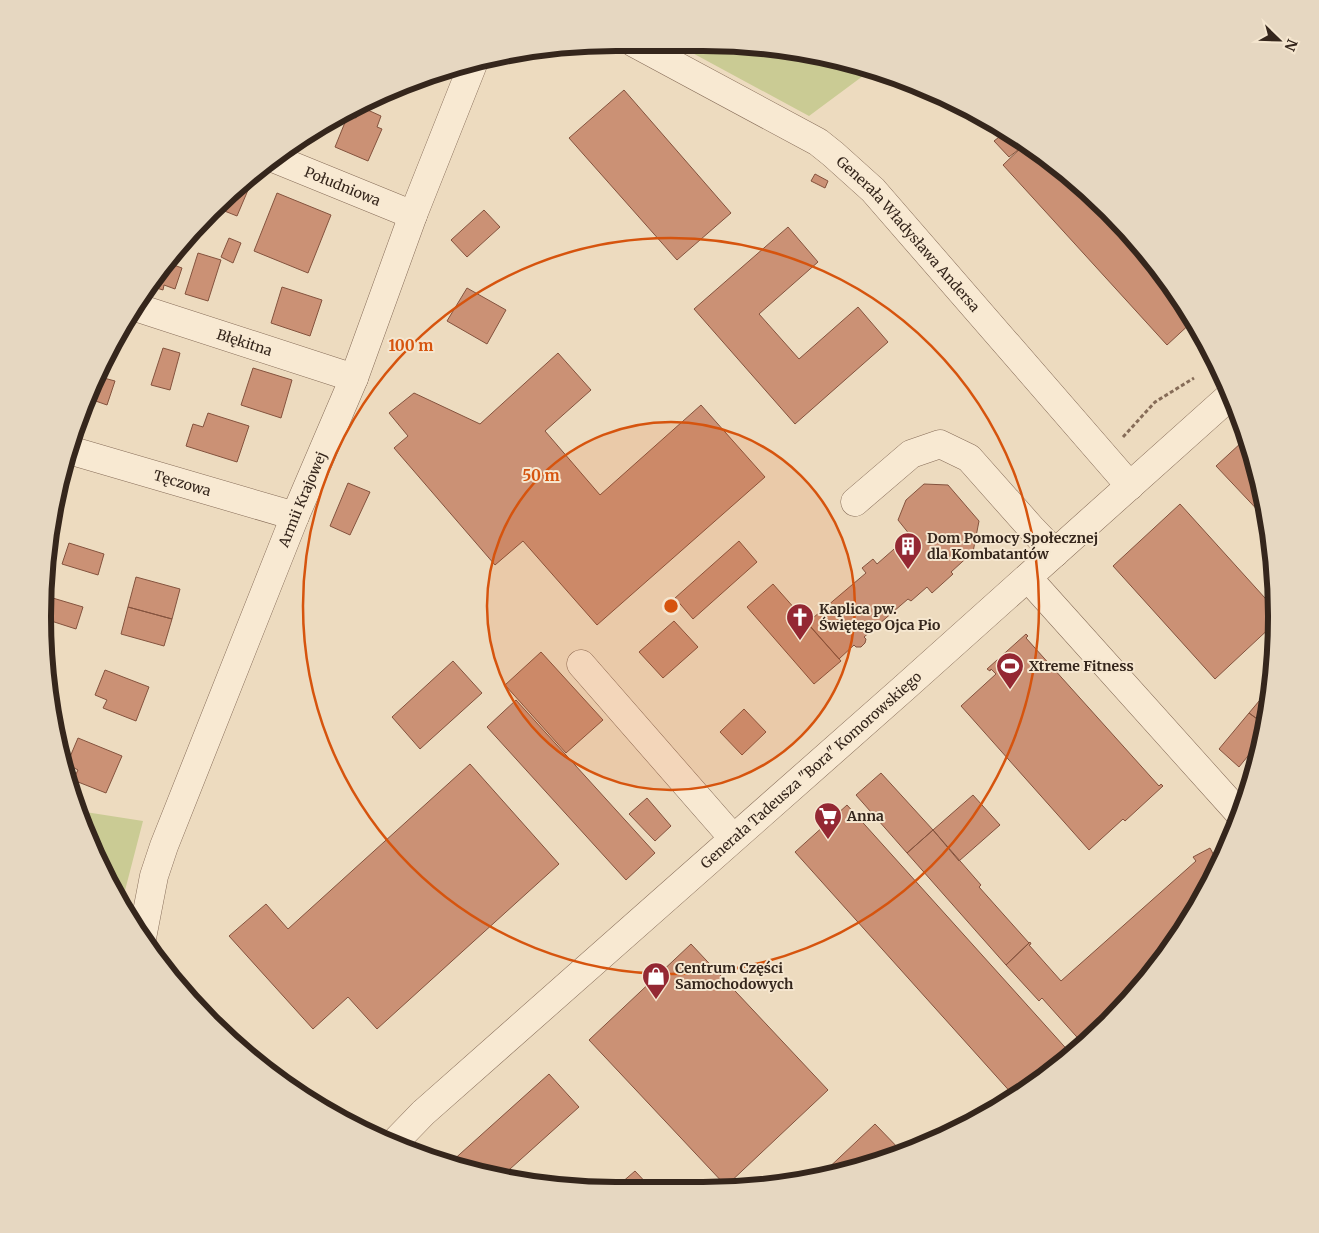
<svg xmlns="http://www.w3.org/2000/svg" width="1319" height="1233" viewBox="0 0 1319 1233" font-family="Merriweather,serif">
	<style>
		.green { fill: #cacb94 }
		.building { fill: #cb9175; stroke: #84533e }
		.lines { fill: none; stroke-linecap: round; stroke-linejoin: round }
		.minor-casing { stroke: #866c58; stroke-width: 29 }
		.path { stroke: #866c58; stroke-width: 3; stroke-dasharray: 4 2.5; stroke-linecap: butt }
		.minor { stroke: #f8e9d2; stroke-width: 28 }
		.ring { fill: none; stroke: #d6540e; stroke-width: 2.5 }
		.labels { text-anchor: middle; dominant-baseline: central; stroke-width: 4; stroke-linejoin: round; paint-order: stroke }
		.street-label { font-size: 14px; fill: #35261c; stroke: #f5e6cf }
		.poi-label { font-size: 14px; font-weight: bold; fill: #35261c; stroke: #f5e6cf; text-anchor: start }
		.rim { fill: none; stroke: #35261c; stroke-width: 6 }
		.centre { fill: #d6540e; stroke: #f5e6cf; stroke-width: 2.5 }
		.ring-label { font-size: 15px; text-anchor: middle; font-weight: bold; fill: #d6540e; stroke: #f5e6cf; stroke-width: 4; stroke-linejoin: round; paint-order: stroke }
	</style>
	<rect width="100%" height="100%" fill="#eddbbf"/>
	<!-- green -->
	<path class="green" d="M674,43L740,44L851,62L871,70L809,116Z
		M79,811L143,821L122,902L86,836Z"/>
	<!-- building -->
	<path class="building" d="M624,90L731,213L677,260L569,138Z
		M940,96L957,102L959,104L953,109Z
		M361,107L381,116L377,127L382,129L368,161L335,147L348,115L356,118Z
		M1006,133L1025,144L1019,151L1004,135Z
		M1003,134L1018,150L1009,157L994,141Z
		M1025,144L1052,161L1134,238L1193,321L1167,345L1003,165Z
		M815,174L828,181L825,188L811,181Z
		M246,181L251,183L237,216L217,208Z
		M277,193L331,215L308,273L254,251Z
		M484,210L500,227L467,257L451,240Z
		M788,227L818,262L759,314L799,359L858,307L888,342L795,424L694,309Z
		M229,238L241,243L233,263L221,257Z
		M198,253L221,260L208,301L185,294Z
		M171,258H173L171,264L182,268L175,289L164,285L163,290L150,286Z
		M282,287L322,300L310,336L271,323Z
		M467,288L506,310L487,344L447,321Z
		M163,348L180,353L170,390L151,385Z
		M558,353L591,390L545,431L600,495L701,405L765,477L597,625L523,541L495,565L394,448L408,436L389,413L414,393L480,424Z
		M253,368L292,380L281,418L241,405Z
		M100,377L115,381L107,405L90,399Z
		M208,413L249,426L237,462L186,446L193,424L203,427Z
		M1242,442L1250,451L1266,519L1216,466Z
		M348,483L370,492L350,535L330,526Z
		M924,484L948,485L979,521L973,552L951,572L953,574L932,593L927,587L911,601L908,599L864,637L866,639L865,643L861,647H856L854,645L839,659L807,623L866,573L862,568L873,559L877,564L910,535L898,520L906,500Z
		M1180,504L1274,608V624L1215,679L1113,566Z
		M53,523L59,525L50,556L48,555Z
		M739,541L757,562L693,619L675,598Z
		M69,543L104,554L98,575L62,564Z
		M136,577L180,589L172,619L128,607Z
		M773,584L841,661L814,684L747,607Z
		M46,596L83,607L76,629L45,619L44,602Z
		M128,607L172,619L164,646L121,634Z
		M674,621L698,647L663,678L639,652Z
		M1026,634L1028,636L1026,638L1159,786L1161,784L1163,786L1125,821L1123,819L1089,850L961,706L996,674L991,669L990,671L987,669Z
		M541,652L603,720L566,753L505,685Z
		M453,661L482,693L420,749L392,717Z
		M105,670L149,687L136,721L103,708L107,700L95,695Z
		M1270,688L1264,724L1249,713Z
		M516,700L655,853L626,880L487,727Z
		M744,709L766,732L742,755L720,732Z
		M1249,713L1264,724L1261,740L1239,767L1219,749Z
		M78,738L122,756L106,793L73,780L78,770L67,764Z
		M470,764L559,864L377,1029L348,997L313,1029L229,936L266,904L288,929Z
		M881,773L933,830L907,853L856,795Z
		M973,795L1000,825L959,861L933,830Z
		M647,798L671,826L655,841L629,814Z
		M847,805L1072,1055L1014,1096L795,852Z
		M933,830L981,885L979,887L1029,943L1006,965L907,853Z
		M1210,848L1219,865L1217,870L1158,966L1084,1045L1042,998L1039,1001L1006,965L1030,942L1031,944L1029,945L1061,981L1196,861L1193,857Z
		M691,944L828,1090L726,1186L589,1040Z
		M549,1074L579,1107L500,1178L450,1163Z
		M875,1124L903,1153L887,1160L821,1175Z
		M635,1171L652,1189L613,1190Z"/>
	<g class="lines">
		<!-- minor casing -->
		<g class="minor-casing">
			<g id="minor">
				<path id="s1" d="M634,43L818,142L833,154L873,190L1130,486"/>
				<path id="s2" d="M273,158L413,215"/>
				<path id="s3" d="M135,307L354,378"/>
				<path id="s4" d="M69,450L295,516"/>
				<path d="M855,502L911,454L940,444L969,458L1032,529L1055,553"/>
				<path d="M1028,578L1239,813"/>
				<path d="M581,664L733,838"/>
				<path id="s5" d="M142,938L154,876L164,846L295,516L354,378L413,215L473,64"/>
				<path id="s6" d="M393,1144L423,1113L904,688L1230,396"/>
			</g>
		</g>
		<!-- path -->
		<path class="path" d="M1123,437L1155,402L1194,378"/>
		<!-- minor -->
		<use href="#minor" class="minor"/>
	</g>
	<!-- distance rings -->
	<circle cx="671" cy="606" r="184" fill="#d6540e" fill-opacity=".12"/>
	<g class="ring">
		<circle cx="671" cy="606" r="184"/>
		<circle cx="671" cy="606" r="368"/>
	</g>
	<!-- icons -->
	<defs>
		<g id="building-pin" transform="scale(1.4375)"><path d="M0 17L-7.5 6A9.5 9.5 0 1 1 7.5 6Z" fill="#942833" stroke="#f5e6cf"/><path d="M-4-6H4V6H1V3H-1V6H-4ZM-2.5-4.3h1.7v1.8h-1.7ZM.8-4.3h1.7v1.8H.8ZM-2.5-1h1.7V.8h-1.7ZM.8-1h1.7V.8H.8Z" fill="#fff"/></g>
		<g id="church-pin" transform="scale(1.4375)"><path d="M0 17L-7.5 6A9.5 9.5 0 1 1 7.5 6Z" fill="#942833" stroke="#f5e6cf"/><path d="M-1.2-6h2.4v3.5h3.3v2.4h-3.3V6h-2.4V-.1h-3.3v-2.4h3.3Z" fill="#fff"/></g>
		<g id="stadium-pin" transform="scale(1.4375)"><path d="M0 17L-7.5 6A9.5 9.5 0 1 1 7.5 6Z" fill="#942833" stroke="#f5e6cf"/><path d="M0-5a6.5 5 0 1 0 0 10a6.5 5 0 1 0 0-10ZM-3.5-1.8h7v3.6h-7Z" fill="#fff"/></g>
		<g id="supermarket-pin" transform="scale(1.4375)"><path d="M0 17L-7.5 6A9.5 9.5 0 1 1 7.5 6Z" fill="#942833" stroke="#f5e6cf"/><path d="M-6-5.5h2.5l.6 2H6L4.5 2H-2.5L-4.4-4H-6ZM-1.5 3.2a1.3 1.3 0 1 0 .1 0ZM3 3.2a1.3 1.3 0 1 0 .1 0Z" fill="#fff"/></g>
		<g id="shop-pin" transform="scale(1.4375)"><path d="M0 17L-7.5 6A9.5 9.5 0 1 1 7.5 6Z" fill="#942833" stroke="#f5e6cf"/><path d="M-5-2.5h2.3a2.7 3.5 0 0 1 5.4 0H5L5.5 6h-11ZM-1.5-2.5h3a1.5 2.3 0 0 0-3 0Z" fill="#fff"/></g>
	</defs>
	<g fill-rule="evenodd">
		<use href="#building-pin" x="908" y="546"/>
		<use href="#church-pin" x="800" y="617"/>
		<use href="#stadium-pin" x="1010" y="666"/>
		<use href="#supermarket-pin" x="828" y="816"/>
		<use href="#shop-pin" x="656" y="976"/>
	</g>
	<g class="labels">
		<!-- street labels -->
		<g class="street-label">
			<text stroke="none"><textPath href="#s2" startOffset="75">Południowa</textPath></text>
			<text stroke="none"><textPath href="#s1" startOffset="338">Generała Władysława Andersa</textPath></text>
			<text stroke="none"><textPath href="#s3" startOffset="115">Błękitna</textPath></text>
			<text stroke="none"><textPath href="#s4" startOffset="118">Tęczowa</textPath></text>
			<text stroke="none"><textPath href="#s5" startOffset="468">Armii Krajowej</textPath></text>
			<text stroke="none"><textPath href="#s6" startOffset="561">Generała Tadeusza "Bora" Komorowskiego</textPath></text>
		</g>
		<!-- poi labels -->
		<g class="poi-label">
			<text x="927" y="538">Dom Pomocy Społecznej<tspan x="927" dy="16">dla Kombatantów</tspan></text>
			<text x="819" y="609">Kaplica pw.<tspan x="819" dy="16">Świętego Ojca Pio</tspan></text>
			<text x="1029" y="666">Xtreme Fitness</text>
			<text x="847" y="816">Anna</text>
			<text x="675" y="968">Centrum Części<tspan x="675" dy="16">Samochodowych</tspan></text>
		</g>
	</g>
	<!-- crop -->
	<path d="M0 0H1319V1233H0ZM616 51H703A565 565 0 0 1 1268 616V617A565 565 0 0 1 703 1182H616A565 565 0 0 1 51 617V616A565 565 0 0 1 616 51Z" fill="#e6d7c1" fill-rule="evenodd"/>
	<path class="rim" d="M616 51H703A565 565 0 0 1 1268 616V617A565 565 0 0 1 703 1182H616A565 565 0 0 1 51 617V616A565 565 0 0 1 616 51Z"/>
	<circle cx="671" cy="606" r="8" class="centre"/>
	<g class="ring-label">
		<text x="411" y="351">100 m</text>
		<text x="541" y="481">50 m</text>
	</g>
	<!-- north arrow -->
	<g transform="translate(1279 40) rotate(113)" stroke="#f5e6cf" stroke-width="4" paint-order="stroke">
	<path d="M0-4L9 19L0 12L-9 19Z" fill="#35261c"/>
	<text y="-8" font-size="14" font-weight="bold" text-anchor="middle" fill="#35261c">N</text>
	</g>
</svg>
